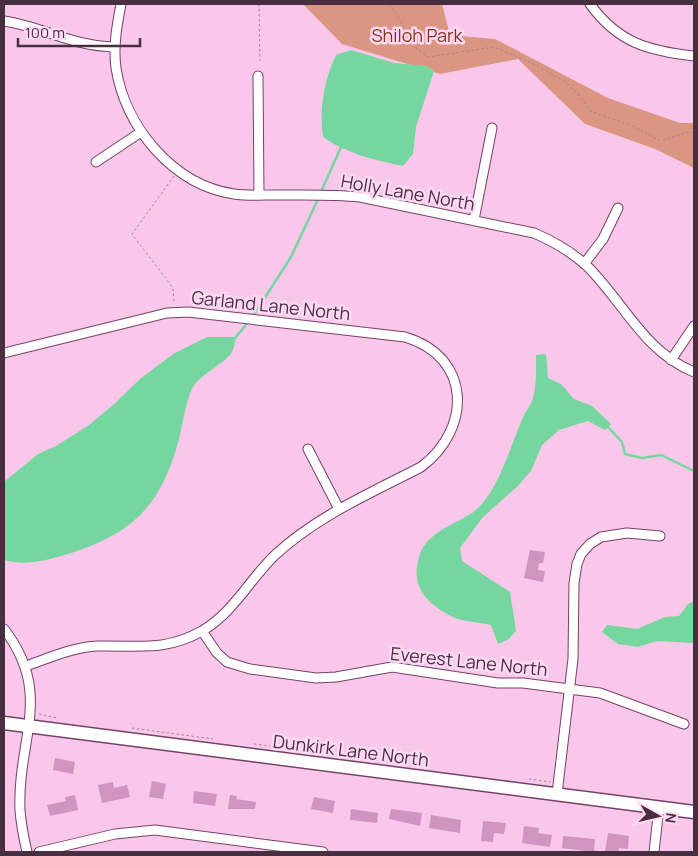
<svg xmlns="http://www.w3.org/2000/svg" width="698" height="856" viewBox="0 0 698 856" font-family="Manrope,sans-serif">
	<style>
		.green { fill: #db9683 }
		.water { fill: #75d69f }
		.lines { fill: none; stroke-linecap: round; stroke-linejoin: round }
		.stream { stroke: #75d69f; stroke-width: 2.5 }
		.building { fill: #cf94bf }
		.street-casing { stroke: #764169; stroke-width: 11 }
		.secondary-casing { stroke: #764169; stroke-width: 15 }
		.path { stroke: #a7819b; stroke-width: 1; stroke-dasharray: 2.5 2.5; stroke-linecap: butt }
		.street { stroke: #fff; stroke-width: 9 }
		.secondary { stroke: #fff; stroke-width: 12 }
		.labels { text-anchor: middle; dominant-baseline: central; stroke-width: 5; stroke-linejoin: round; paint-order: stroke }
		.park-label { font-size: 18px; fill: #873319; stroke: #ffd9f3 }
		.street-label { font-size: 18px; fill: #472f40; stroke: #ffd9f3 }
	</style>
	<rect width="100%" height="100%" fill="#f9c7ea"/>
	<!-- green -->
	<path class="green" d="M303,4H442L450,35L495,39L608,98L680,123H694V168L655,149L585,124L518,59L440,74L342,44Z"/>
	<!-- water -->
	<path class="water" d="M351,50L394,63L427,66L434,71L416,127L413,154L403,166C375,160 347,154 323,137C319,110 324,80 336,55Z
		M207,337H236C235,341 234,348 232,352C224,365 196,376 191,391C185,406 183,423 179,439C162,502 137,531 74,552C52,559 27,567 4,560V482L38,454L56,446L89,425L112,406L140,379L173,354Z
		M546,354L548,378L561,384L574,399L592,406L611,424L605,430L588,421L559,430L542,445L531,471L518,486L483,517L460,548L462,561L510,592L516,631L509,639L498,644L491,625C479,622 464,622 453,617C432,607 413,591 417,566C419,555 422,546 430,539C444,525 467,519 478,508C500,487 512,441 525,413C538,398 536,373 536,355Z
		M694,601V643L657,641L638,647L618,644L602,632L607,625L637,629L665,617L679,616L688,604Z"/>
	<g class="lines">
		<!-- stream -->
		<path class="stream" d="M321,192L341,147
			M253,316L291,257L319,197
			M235,338L249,321
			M608,427L622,442L625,454L642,458L661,455L694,471"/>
	</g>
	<!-- building -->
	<path class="building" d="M530,550L545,552L543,563H539L538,570L545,571L543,582L524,578Z
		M55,758L75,762L73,774L53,770Z
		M152,781L166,784L163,799L149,797Z
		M113,782L114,788L127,785L130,797L102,803L98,785Z
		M194,791L217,794L215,806L193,803Z
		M75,795L78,810L50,816L47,805L66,801L65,797Z
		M230,795L237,796L236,799L256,802L255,809H228Z
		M314,797L335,801L333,813L311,809Z
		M351,809L378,813L377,823L350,820Z
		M391,809L422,813L420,826L389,819Z
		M431,815L461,820L460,833L429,828Z
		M483,821L506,823L504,834L494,833L493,842L481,841Z
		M524,826L539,828L538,833L552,835L550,847L522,843Z
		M608,833L629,836L628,849L619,848L618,852H605Z
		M563,836L595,839L594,852L562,848Z"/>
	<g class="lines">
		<!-- street casing -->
		<g class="street-casing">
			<path id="street" d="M121,4C117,25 113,46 116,68C125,127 173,185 234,194C247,196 262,195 276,195C304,195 332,194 360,197L534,233C553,241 570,251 586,265C623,301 644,352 694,372
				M590,4C618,43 649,51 694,56
				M4,21C44,27 71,46 115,47
				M258,76L259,195
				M96,162L141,132
				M474,220L492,128
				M584,264L603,239L618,208
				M4,353L167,313L188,312L405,337C472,357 472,429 421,467C371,493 317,516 275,555C249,580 234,612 202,631C164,652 138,645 98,646C73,647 49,658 26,666
				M671,360L694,326
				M308,449L339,509
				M4,629C54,694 17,739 20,810C21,824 24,839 27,852
				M202,631L217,653L227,662L250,669L316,678L336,677L392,667L498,683H523L600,693L684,724
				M557,794L573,659L574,583L577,564L581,554L590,544L601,537L627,533L660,536
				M39,852L115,834L155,830L323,852
				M654,852L659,807"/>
		</g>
		<!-- secondary casing -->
		<g class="secondary-casing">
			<path id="secondary" d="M4,723L694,812"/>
		</g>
		<!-- path -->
		<path class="path" d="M259,4L260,61
			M390,4L417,49L428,57L494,47L530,62L566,82L578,94L590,111L635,127L660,141L689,132L694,133
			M174,176L132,234L173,288L174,303
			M39,714L57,718
			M132,728L213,739
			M254,744L270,746
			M529,779L550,782"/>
		<!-- street -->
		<use href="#street" class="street"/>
		<!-- secondary -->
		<use href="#secondary" class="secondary"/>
	</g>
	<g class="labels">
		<!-- park labels -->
		<g class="park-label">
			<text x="417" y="35">Shiloh Park</text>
		</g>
		<!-- street labels -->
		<g class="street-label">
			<text transform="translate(408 192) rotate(10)">Holly Lane North</text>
			<text transform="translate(271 305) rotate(6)">Garland Lane North</text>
			<text transform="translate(469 661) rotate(6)">Everest Lane North</text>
			<text transform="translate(351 750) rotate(7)">Dunkirk Lane North</text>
		</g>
	</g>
	<!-- border -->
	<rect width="698" height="856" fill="none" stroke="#472f40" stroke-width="10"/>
	<!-- north arrow -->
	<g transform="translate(658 816) rotate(98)" stroke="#ffd9f3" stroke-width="4" paint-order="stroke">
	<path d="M0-4L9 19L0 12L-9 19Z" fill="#472f40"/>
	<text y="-8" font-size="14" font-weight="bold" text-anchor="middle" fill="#472f40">N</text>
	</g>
	<!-- scale -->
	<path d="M18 38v8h122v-8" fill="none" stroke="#472f40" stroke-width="2.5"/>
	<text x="25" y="38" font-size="15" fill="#472f40" stroke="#ffd9f3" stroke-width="4" paint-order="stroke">100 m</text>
</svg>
